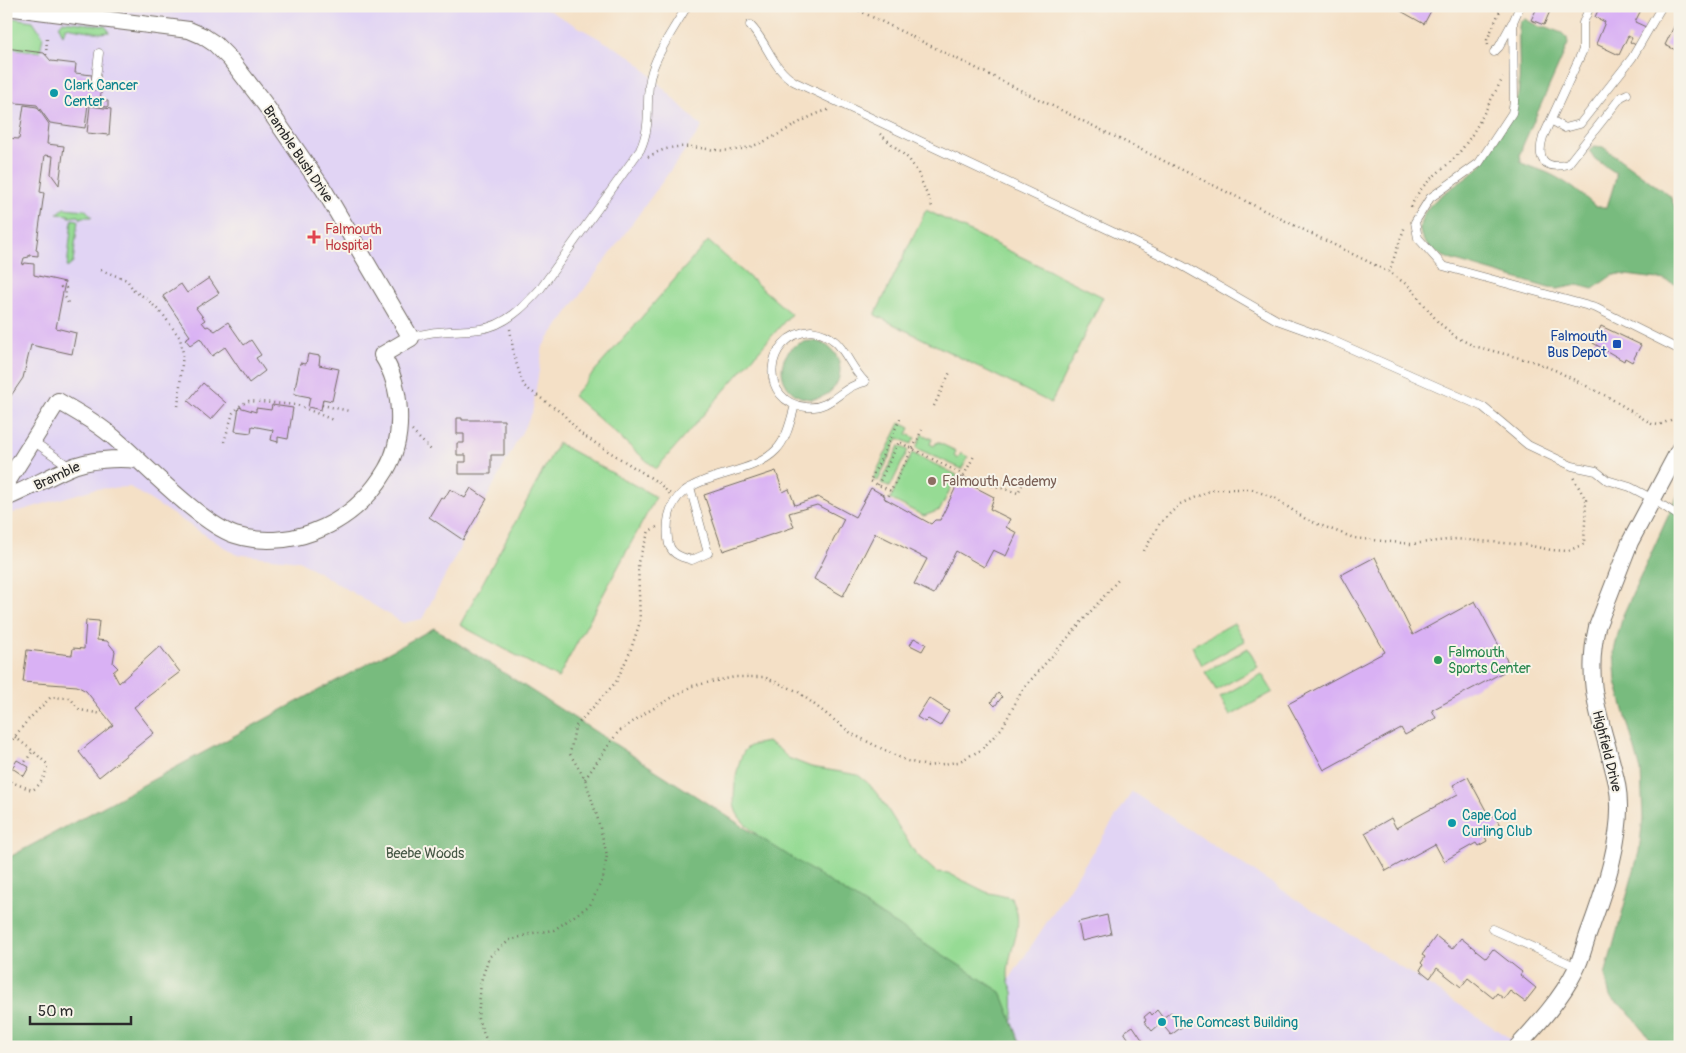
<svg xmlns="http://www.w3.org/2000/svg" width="1686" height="1053" viewBox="0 0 1686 1053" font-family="Pangolin,sans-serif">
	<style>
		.built { fill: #e1d4f4 }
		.green { fill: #96db94; stroke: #608360 }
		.forest { fill: #78bb7e; stroke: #527354 }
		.building { fill: #d9b1f4 }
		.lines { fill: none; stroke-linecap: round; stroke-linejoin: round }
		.service-casing { stroke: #716a61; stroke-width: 9 }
		.minor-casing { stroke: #716a61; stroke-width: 18 }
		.path { stroke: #716a61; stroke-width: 2.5; stroke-dasharray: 1 4; stroke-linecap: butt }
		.service { stroke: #fff; stroke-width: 8 }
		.minor { stroke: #fff; stroke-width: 16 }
		.culture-dot { fill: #0f9aa8; stroke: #f7f3e8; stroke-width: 2 }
		.health-dot { fill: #e0444e; stroke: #f7f3e8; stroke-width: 2 }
		.transit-dot { fill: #1a4fb4; stroke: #f7f3e8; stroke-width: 2 }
		.education-dot { fill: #8d6e63; stroke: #f7f3e8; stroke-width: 2 }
		.leisure-dot { fill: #2e9e5b; stroke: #f7f3e8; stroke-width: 2 }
		.labels { text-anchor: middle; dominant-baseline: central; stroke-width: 4; stroke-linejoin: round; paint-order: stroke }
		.culture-label { font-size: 14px; fill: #0d838f; stroke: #f7f3e8; text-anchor: start }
		.street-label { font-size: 14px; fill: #2b2b2b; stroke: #f7f3e8 }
		.health-label { font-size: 14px; fill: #be3a42; stroke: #f7f3e8; text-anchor: start }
		.transit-label { font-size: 14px; fill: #164399; stroke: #f7f3e8; text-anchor: end }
		.education-label { font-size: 14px; fill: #785e54; stroke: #f7f3e8; text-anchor: start }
		.leisure-label { font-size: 14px; fill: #27864d; stroke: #f7f3e8; text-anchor: start }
		.park-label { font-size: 14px; fill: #465745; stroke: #f7f3e8 }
	</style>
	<rect width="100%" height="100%" fill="#f7f3e8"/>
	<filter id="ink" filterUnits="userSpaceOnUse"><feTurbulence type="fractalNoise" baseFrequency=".02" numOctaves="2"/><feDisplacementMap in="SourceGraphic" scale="10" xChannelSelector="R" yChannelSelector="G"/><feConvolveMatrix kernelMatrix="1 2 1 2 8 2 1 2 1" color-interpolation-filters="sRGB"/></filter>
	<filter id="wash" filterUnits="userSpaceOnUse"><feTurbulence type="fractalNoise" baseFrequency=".0096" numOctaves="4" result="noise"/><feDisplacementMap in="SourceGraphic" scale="20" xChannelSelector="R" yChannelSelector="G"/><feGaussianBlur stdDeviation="1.12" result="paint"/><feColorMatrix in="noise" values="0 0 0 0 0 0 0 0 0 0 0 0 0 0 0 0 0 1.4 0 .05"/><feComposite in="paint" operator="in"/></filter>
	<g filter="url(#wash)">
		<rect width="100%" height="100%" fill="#f4e0c6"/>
		<!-- built -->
		<path class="built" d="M6,6H541L632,57L702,127L543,346L532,413L422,619L403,623L300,561L235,554L130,487L94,489L6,515Z
			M1132,792L1514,1041L1509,1047H1022L1001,992Z"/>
		<!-- green -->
		<path class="green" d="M6,17L33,21L43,36L40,52L6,48Z
			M63,21L105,26L110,32L100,33L66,27L63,35L59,26Z
			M64,208L86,210L92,217H82L81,219L79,216L69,217V215L57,214Z
			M926,210L1103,297L1051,403L875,315Z
			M72,219L78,220L73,263L67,268Z
			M708,241L791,314L656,469L573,396Z
			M900,423L910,428L907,434L915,438L911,444L898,438L878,481L873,479Z
			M922,434L932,439L930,444L934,446L937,442L956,451L954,456L958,459L961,453L968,457L962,469L916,448Z
			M558,443L656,497L558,678L460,625Z
			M899,446L908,450L890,487L881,483Z
			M912,453L957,475L940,510L924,516L890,499Z
			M1234,623L1245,641L1202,665L1192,646Z
			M1248,648L1258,667L1216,690L1205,672Z
			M1262,674L1273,692L1230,716L1220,697Z
			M767,742L778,748L788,758L811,767L858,775L869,784L881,799L916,854L936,872L948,873L986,892L1011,898C1028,926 1007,948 1008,977C1008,982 1012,987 1013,992C1014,1004 1013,1016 1012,1027L764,841C755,832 738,821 735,808C732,796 737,760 745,750C750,744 759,744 767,742Z"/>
		<!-- forest -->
		<path class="forest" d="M1525,19L1540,27H1547L1562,33L1567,38L1568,44L1523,145L1520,154L1521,162C1530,168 1540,169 1550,174C1567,182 1582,194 1596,207H1607L1616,178V173L1595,159L1589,150L1594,146L1603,147L1670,196L1676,209L1680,211V286L1666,280L1618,274L1611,276L1593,289L1578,285L1557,289L1549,288L1449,259C1436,253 1419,244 1420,227C1422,199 1461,186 1477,169C1487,160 1515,109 1518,96C1521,74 1518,49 1519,27L1520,21Z
			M782 370a29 29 0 1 1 58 0a29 29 0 1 1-58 0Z
			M1680,490V1047H1657L1627,1010L1610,997L1605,975L1639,852L1643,818L1641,771L1616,681L1614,651L1623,615Z
			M434,628L1001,992L1022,1047H6V859Z"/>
		<g id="blocks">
			<!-- building -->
			<path class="building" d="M1392,6H1431L1433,7L1424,24Z
				M1538,6L1550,11L1544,25L1531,20Z
				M1600,6H1643L1635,22L1646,27L1639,42L1638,41L1636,45L1630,42L1632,38L1628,36L1619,55L1596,44L1605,22L1595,17Z
				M1680,14V52L1665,45Z
				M6,48L44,53L51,61L76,64L75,73L92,75L91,86L102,87L100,100L108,101V107L88,104L85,128L50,123L37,105L6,102Z
				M24,105L37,107L49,124L47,144L64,146L59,185L51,174L53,156L45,155L40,192L44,193L36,250L38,251V256L29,255V257L24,258L22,265L25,263L34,264V275L65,282L56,328L76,333L72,354L31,345L23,378L6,403V138L19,139Z
				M90,106L111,109L109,135L87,133Z
				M209,278L219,293L196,308L205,320L202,322L206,327L208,326L215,331L228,322L244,345L251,340L261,355L256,358L265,371L249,383L225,347L212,356L200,338L190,345L185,339L190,336L163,296L181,284L187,293Z
				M1601,326L1641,345L1632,362L1625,358L1624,361L1593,343Z
				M308,354L320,356L319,365L339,369L332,401L323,399L321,410L308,407L310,397L294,394L300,363L306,364Z
				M203,383L226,403L211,420L188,401Z
				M272,405L293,408L288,439L278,437V442L271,440L273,430L252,426L251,433L235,431L239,407L256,412V408L271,410Z
				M457,418H462V420H504V455H491V474H459V462H466V455H457V443H464V434H457Z
				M776,471L783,492L789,489L795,505L818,497L855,517L871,488L885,496L884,498L931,524L935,520H940L955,489L953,483L956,478L963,477L968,479L969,484L994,497L990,509L1010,519L1006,527L1017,533L1006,556L993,550L984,567L956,551L934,594L914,584L927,559L875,533L843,596L814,579L844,519L817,505L789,513L794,527L723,551L704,495Z
				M471,488L487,499L463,540L429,517L441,497L444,499L450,489L465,498Z
				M1375,557L1413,635L1475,601L1511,668L1432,710L1436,718L1405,735L1401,728L1324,770L1288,704L1385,652L1341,575Z
				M86,620L99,621L97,640L107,641L115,651L113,663L118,668L113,672L119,683L160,646L180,672L134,707L154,733L99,777L79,752L113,725L86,691L77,686L23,682L27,650L72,655L73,648L84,649Z
				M914,638L926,644L922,651L910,645Z
				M998,693L1002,697L995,706L991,702Z
				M929,698L949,711L940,726L928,719L925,722L917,717Z
				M17,760L29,767L24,776L12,768Z
				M1468,777L1490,818L1495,815L1501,828L1485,837L1487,841L1478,846L1476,843L1444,861L1435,844L1386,871L1365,833L1391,818L1396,828L1458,794L1453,785Z
				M1107,915L1111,934L1082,941L1078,922Z
				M1436,936L1452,949L1461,938L1486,958L1493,949L1522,972L1520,975L1536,988L1525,1002L1510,991L1504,999L1497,993L1493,998L1468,978L1461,987L1437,968L1430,978L1420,970L1423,965L1421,963L1425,957L1422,955Z
				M1157,1010L1163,1018L1171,1012L1183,1026L1171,1035L1161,1023L1152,1031L1144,1021L1146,1020L1144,1017L1150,1012L1152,1015Z
				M1133,1026L1145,1044L1141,1047H1134L1124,1032Z
				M1630,1043L1631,1047H1610V1046Z"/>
		</g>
	</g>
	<g filter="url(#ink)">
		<use href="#blocks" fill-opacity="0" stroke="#716a61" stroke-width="1"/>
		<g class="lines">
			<!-- service casing -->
			<g class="service-casing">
				<path id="service" d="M1520,6L1513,22L1514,102L1512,113L1479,163L1430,198L1415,222L1418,238L1443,266L1596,308L1680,350
					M1590,6L1583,23V50L1543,137C1536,160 1545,170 1568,164L1621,97L1627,94
					M750,25C768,43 772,69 795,82L1128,239L1181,265L1277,320L1327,338L1483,407L1528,445L1572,466L1596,471L1607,480L1630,487L1653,499L1680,517
					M1494,52L1499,47L1512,23
					M95,86L99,53
					M1551,120L1565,128L1580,124L1632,58L1662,6
					M811,331C845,336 844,361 865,382C842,385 832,410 806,407C759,403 762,335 811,331Z
					M411,338C434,329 456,332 480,329C505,326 525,306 541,288L640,150C654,120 643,98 652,71C659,49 675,27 687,6
					M33,441L70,467
					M690,487L708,553L692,560C679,557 669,553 668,539C660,465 742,485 776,450C787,439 791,419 795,405
					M1492,929L1577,967"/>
			</g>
			<!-- minor casing -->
			<g class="minor-casing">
				<path id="minor" d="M6,7L189,30L203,36L215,44L230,59L264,103L324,190L411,338L382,355C402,386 406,437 386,470C369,499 345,520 313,532C289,541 260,543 235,535C202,524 147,467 120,443C102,426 79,413 58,401L6,484
					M6,498C28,489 48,477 69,468C89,459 117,458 138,460
					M1517,1047C1538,1024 1561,999 1575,971C1581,960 1584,947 1588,935C1604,892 1626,830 1617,784C1604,725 1583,689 1597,627L1630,542L1680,448"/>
			</g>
			<!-- path -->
			<path class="path" d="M850,6L1389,272L1410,287L1438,322L1456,337L1474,346L1535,362L1557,371L1610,398L1652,424L1659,425L1680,416
				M1488,45L1487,40L1502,6
				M46,55L47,38
				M880,134L909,159L918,173L933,209
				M648,157C685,135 706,156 741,149C773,143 797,119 828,110
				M1411,207C1423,177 1445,172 1462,149C1478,128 1489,102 1503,78
				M101,270L127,280L134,291L146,298L164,316L180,338L183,353L178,407
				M1389,272L1405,226
				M63,282L61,287L66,288L65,297L68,303
				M510,329L514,356L524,386L563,414L581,434L659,483L670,494
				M322,405L349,411
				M934,406L951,370
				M900,419L870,481L891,491L922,430
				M412,431L431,450
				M224,442L233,413L242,404L249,401L297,405L333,420
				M968,481L975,480L1018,493L1024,481L1011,474
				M878,485L899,442L964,475L974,456
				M886,500L891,491
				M1144,551L1160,523L1180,504L1214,489H1252L1276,499L1307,520L1354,538L1411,544L1456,539L1527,545L1551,550L1568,551L1584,544L1586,500L1573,477
				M15,737L33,751L25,762
				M6,741L9,744L27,721L51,697L70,698L80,710L102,714
				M585,779L618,732L647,712L692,686L735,677H764L797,691L852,734L907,761L928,766L958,762L981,750L1002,728L1023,689L1119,579
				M6,780L32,790C40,787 47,773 47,764L33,751
				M489,1047L478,1019L481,981L489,957L510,940L533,933L554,930L590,905L603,878L607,855L597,816L585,779L570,754L575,727L616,682L630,652L640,622L638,562L649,531L659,526"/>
			<!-- service -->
			<use href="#service" class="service"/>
			<!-- minor -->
			<use href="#minor" class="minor"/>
		</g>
	</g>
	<!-- markers -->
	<g class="culture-dot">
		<circle cx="54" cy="93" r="5"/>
		<circle cx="1452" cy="823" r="5"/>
		<circle cx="1162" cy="1022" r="5"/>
	</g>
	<path class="health-dot" d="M311.5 229.5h5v5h5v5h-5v5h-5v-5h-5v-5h5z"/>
	<rect class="transit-dot" x="1612" y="339" width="10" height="10" rx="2.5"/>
	<circle class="education-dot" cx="932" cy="481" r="5"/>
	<circle class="leisure-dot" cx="1438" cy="660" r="5"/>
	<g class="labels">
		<!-- culture labels -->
		<g class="culture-label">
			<text x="64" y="85">Clark Cancer<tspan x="64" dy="16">Center</tspan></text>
			<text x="1462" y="815">Cape Cod<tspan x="1462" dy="16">Curling Club</tspan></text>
			<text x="1172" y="1022">The Comcast Building</text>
		</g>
		<!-- street labels -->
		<g class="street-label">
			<text transform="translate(298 154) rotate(56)">Bramble Bush Drive</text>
			<text transform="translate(57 476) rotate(-25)">Bramble</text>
			<text transform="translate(1607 751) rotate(76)">Highfield Drive</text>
		</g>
		<!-- health labels -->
		<g class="health-label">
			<text x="325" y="229">Falmouth<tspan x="325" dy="16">Hospital</tspan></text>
		</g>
		<!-- transit labels -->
		<g class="transit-label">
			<text x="1607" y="336">Falmouth<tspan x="1607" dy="16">Bus Depot</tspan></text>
		</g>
		<!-- education labels -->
		<g class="education-label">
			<text x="942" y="481">Falmouth Academy</text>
		</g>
		<!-- leisure labels -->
		<g class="leisure-label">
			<text x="1448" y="652">Falmouth<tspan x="1448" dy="16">Sports Center</tspan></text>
		</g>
		<!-- park labels -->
		<g class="park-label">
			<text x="425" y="853">Beebe Woods</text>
		</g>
	</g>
	<!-- margin -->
	<rect width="1686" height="1053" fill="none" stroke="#f7f3e8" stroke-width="25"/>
	<!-- scale -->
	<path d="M30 1016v8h101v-8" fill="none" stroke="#2b2b2b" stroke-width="2.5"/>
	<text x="38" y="1016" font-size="15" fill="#2b2b2b" stroke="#f7f3e8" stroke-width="4" paint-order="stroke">50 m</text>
</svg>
